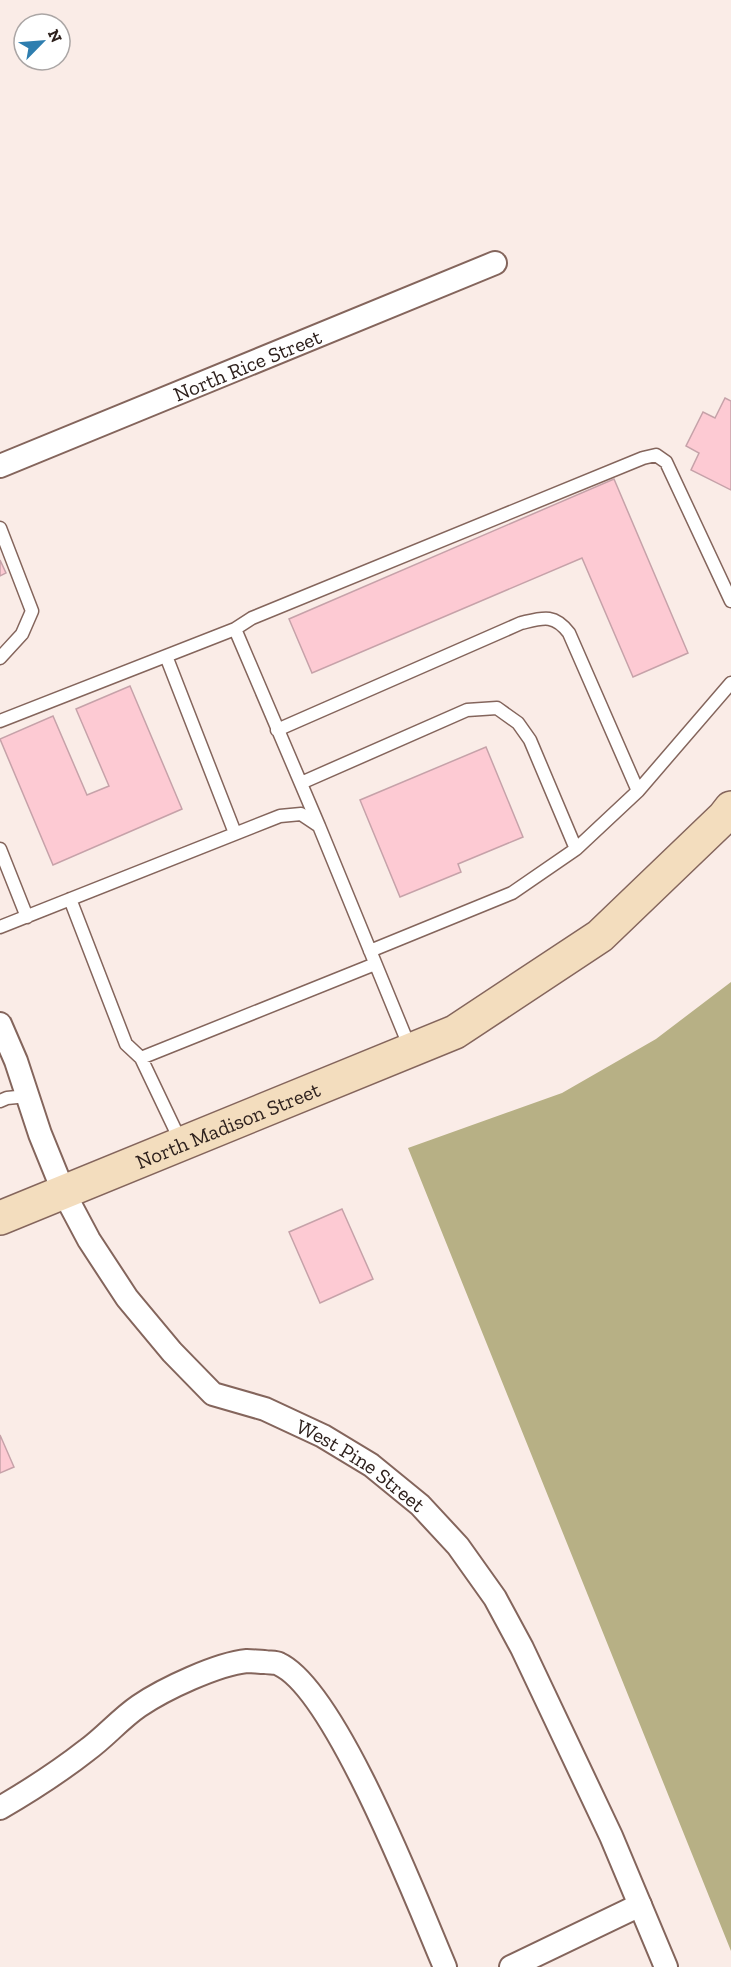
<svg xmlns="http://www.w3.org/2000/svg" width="731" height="1967" viewBox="0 0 731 1967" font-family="'Zilla Slab',serif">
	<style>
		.forest { fill: #b7b085 }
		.building { fill: #fdcad3; stroke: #c6a2a9; stroke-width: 1.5 }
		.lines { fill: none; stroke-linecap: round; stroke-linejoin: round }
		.service-casing { stroke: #84655c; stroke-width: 15 }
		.minor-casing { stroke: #84655c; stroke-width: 26 }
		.secondary-casing { stroke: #84655c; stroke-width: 36 }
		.service { stroke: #fff; stroke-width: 12 }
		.minor { stroke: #fff; stroke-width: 22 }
		.secondary { stroke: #f3ddbe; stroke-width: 33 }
		.labels { text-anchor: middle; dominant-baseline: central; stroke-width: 6; stroke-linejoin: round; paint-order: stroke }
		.street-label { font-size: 21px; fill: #2e211d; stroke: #fff }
	</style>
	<rect width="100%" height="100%" fill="#faece7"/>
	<!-- forest -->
	<path class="forest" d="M731,982V1951L408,1148L562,1093L656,1039Z"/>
	<!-- building -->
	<path class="building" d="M725,398L731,401V490L691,470L699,453L686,446L703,412L715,418Z
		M614,479L688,653L633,677L582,558L312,673L289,619Z
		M0,560L6,573L0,576Z
		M130,686L182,809L53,865L0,739L53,716L87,795L109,786L76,709Z
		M486,747L523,837L458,864L461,872L400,897L360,800Z
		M342,1209L373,1279L320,1303L289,1232Z
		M0,1435L14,1467L0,1473Z"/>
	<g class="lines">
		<!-- service casing -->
		<g class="service-casing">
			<path id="service" d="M0,528L32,611L22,634L0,658
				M235,629L319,826
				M166,656L235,833
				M0,721L235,629L252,618L643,458L656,455L666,462L731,601
				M277,730L521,623C542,618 554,613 569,633L638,791
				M301,783L467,710L497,708L518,723L530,740L576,849
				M0,849L27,917
				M70,899L126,1044L141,1058L181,1142
				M0,927L280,816L301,814L319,826L410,1048
				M370,951L512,893L576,849L638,791L731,683
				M141,1058L375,964
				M0,1101L7,1098L27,1096"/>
		</g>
		<!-- minor casing -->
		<g class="minor-casing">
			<g id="minor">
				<path id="s1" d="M0,466L495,263"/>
				<path id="s2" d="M0,1024L16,1061L40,1134L64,1193L89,1240L127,1298L172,1352L213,1394L265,1409L323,1436L371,1465L420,1505L458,1546L495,1598L522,1648L611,1836L666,1967"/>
				<path d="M0,1808C31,1790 59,1772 87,1750C105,1737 120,1719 139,1706C164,1689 217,1664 247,1661C253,1661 259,1662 265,1662C269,1663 275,1662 279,1664C336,1690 418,1904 445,1967"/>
				<path d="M511,1967L640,1905"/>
			</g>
		</g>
		<!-- secondary casing -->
		<g class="secondary-casing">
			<g id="secondary">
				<path id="s3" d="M0,1218L455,1032L600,936L724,817L731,808"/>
			</g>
		</g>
		<!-- service -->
		<use href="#service" class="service"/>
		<!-- minor -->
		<use href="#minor" class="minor"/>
		<!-- secondary -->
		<use href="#secondary" class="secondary"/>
	</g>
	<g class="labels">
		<!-- street labels -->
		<g class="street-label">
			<text stroke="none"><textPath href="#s1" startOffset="267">North Rice Street</textPath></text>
			<text stroke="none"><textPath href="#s3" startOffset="246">North Madison Street</textPath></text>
			<text stroke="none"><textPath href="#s2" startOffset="598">West Pine Street</textPath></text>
		</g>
	</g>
	<!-- north arrow -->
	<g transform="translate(42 42) rotate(65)"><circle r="28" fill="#ffffff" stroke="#aba6a5" stroke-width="1.5"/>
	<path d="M0-4.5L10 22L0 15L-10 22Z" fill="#2e7eaf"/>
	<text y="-9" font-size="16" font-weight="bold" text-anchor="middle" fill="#2e211d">N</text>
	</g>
</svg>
